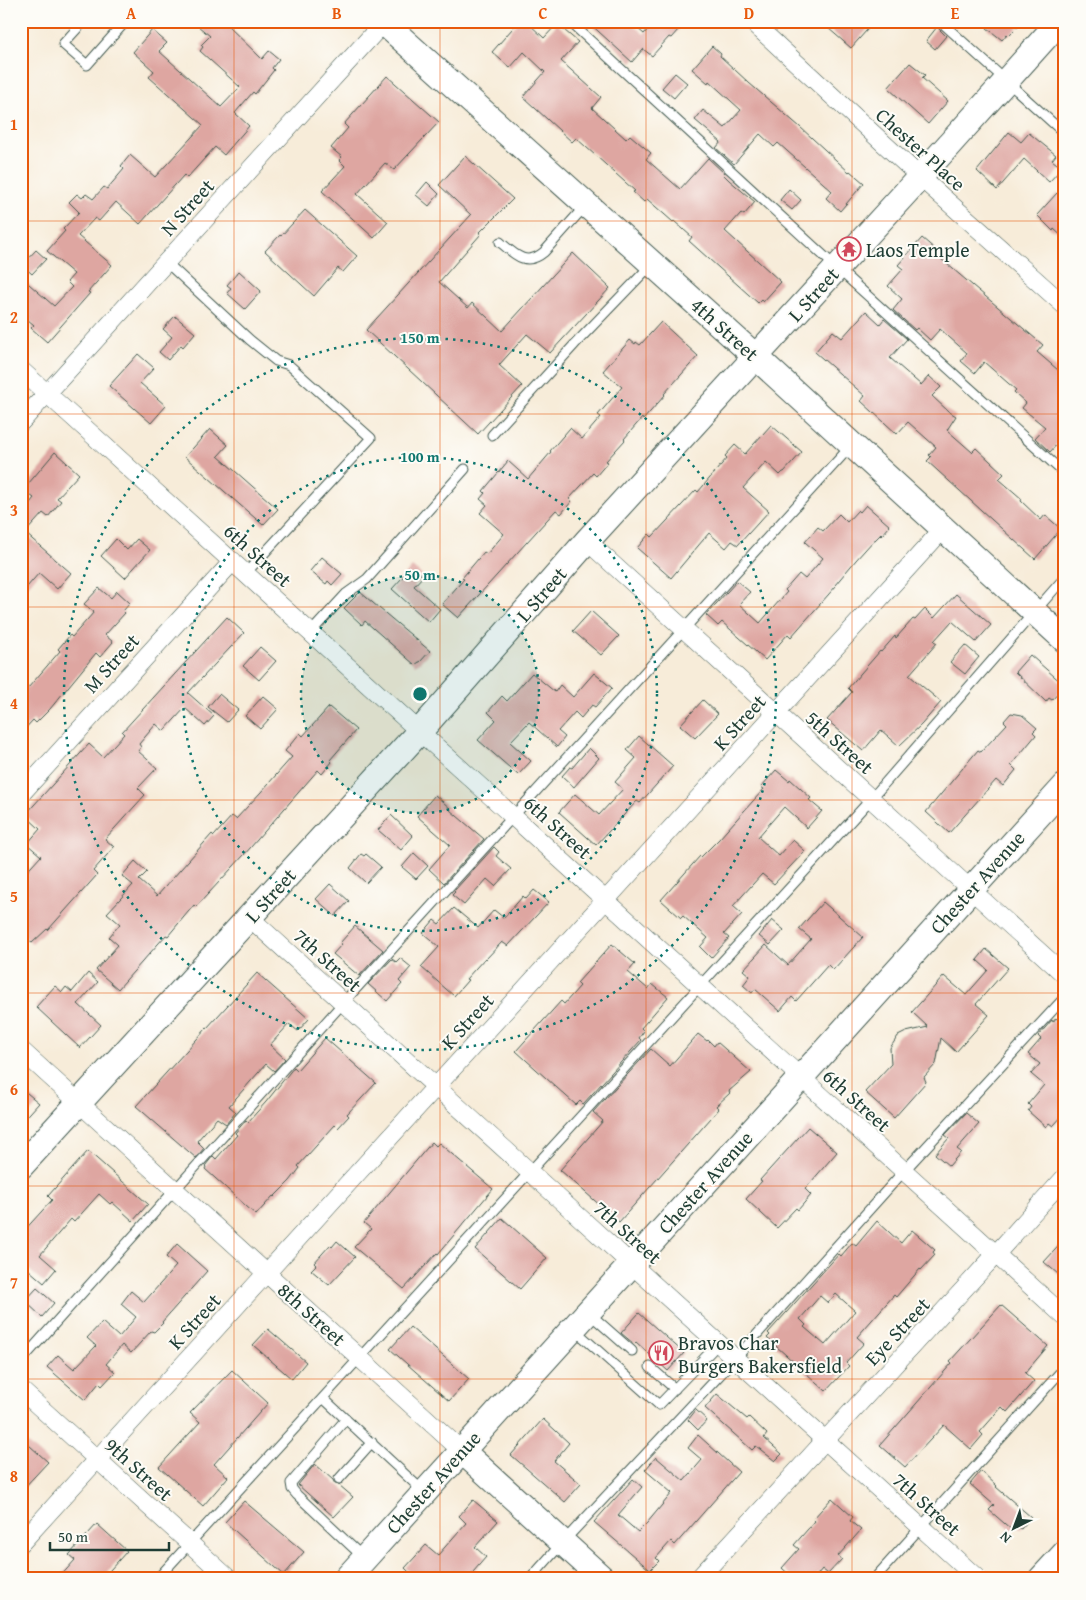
<svg xmlns="http://www.w3.org/2000/svg" width="1086" height="1600" viewBox="0 0 1086 1600" font-family="'Gentium Book Plus',serif">
	<style>
		.building { fill: #dea6a1; fill-rule: evenodd }
		.lines { fill: none; stroke-linecap: round; stroke-linejoin: round }
		.lane-casing { stroke: #3f574d; stroke-width: 11 }
		.street-casing { stroke: #3f574d; stroke-width: 19 }
		.secondary-casing { stroke: #3f574d; stroke-width: 27 }
		.lane { stroke: #fff; stroke-width: 9 }
		.street { stroke: #fff; stroke-width: 18 }
		.secondary { stroke: #fff; stroke-width: 25 }
		.grid { fill: none; stroke: #e8590c; stroke-width: 1; stroke-opacity: 0.55 }
		.ring { fill: none; stroke: #0f766e; stroke-width: 2.5; stroke-dasharray: 2.5 5 }
		.labels { text-anchor: middle; dominant-baseline: central; stroke-width: 4; stroke-linejoin: round; paint-order: stroke }
		.street-label { font-size: 20px; fill: #1f3d34; stroke: #fdfcf7 }
		.poi-label { font-size: 20px; fill: #1f3d34; stroke: #fdfcf7; text-anchor: start }
		.centre { fill: #0f766e; stroke: #fdfcf7; stroke-width: 2.5 }
		.ring-label { font-size: 15px; text-anchor: middle; font-weight: bold; fill: #0f766e; stroke: #fdfcf7; stroke-width: 4; stroke-linejoin: round; paint-order: stroke }
		.neatline { fill: none; stroke: #e8590c; stroke-width: 2 }
		.grid-label { font-size: 16px; text-anchor: middle; font-weight: bold; fill: #e8590c }
	</style>
	<rect width="100%" height="100%" fill="#fdfcf7"/>
	<filter id="ink" filterUnits="userSpaceOnUse"><feTurbulence type="fractalNoise" baseFrequency=".02" numOctaves="2"/><feDisplacementMap in="SourceGraphic" scale="10" xChannelSelector="R" yChannelSelector="G"/><feConvolveMatrix kernelMatrix="1 2 1 2 8 2 1 2 1" color-interpolation-filters="sRGB"/></filter>
	<filter id="wash" filterUnits="userSpaceOnUse"><feTurbulence type="fractalNoise" baseFrequency=".0096" numOctaves="4" result="noise"/><feDisplacementMap in="SourceGraphic" scale="20" xChannelSelector="R" yChannelSelector="G"/><feGaussianBlur stdDeviation="1.12" result="paint"/><feColorMatrix in="noise" values="0 0 0 0 0 0 0 0 0 0 0 0 0 0 0 0 0 1.4 0 .05"/><feComposite in="paint" operator="in"/></filter>
	<g filter="url(#wash)">
		<rect width="100%" height="100%" fill="#f7ecd9"/>
		<g id="blocks">
			<!-- building -->
			<path class="building" d="M192,21H223L262,59L269,51L279,59L272,68L274,70L255,94L253,92L235,113L249,126L224,155L215,147L187,178L184,175L140,224L116,202L99,221L95,218L78,236L112,265L88,292L90,293L47,342L31,328L34,325L21,314V277L54,306L72,287L67,282L74,274L47,251L65,231L63,229L79,212L69,202L77,194L82,198L86,194L93,199L104,187L107,189L124,169L121,166L130,155L155,177L203,125L149,77L154,71L133,52L152,30L167,43L159,51L221,107L240,87L200,51L203,47L201,45L210,36Z
				M519,21H526L544,38L557,24L578,42L561,61L601,97L592,108L626,139L630,135L651,153L646,159L680,189L708,158L725,174L724,175L729,180L755,202L744,215L741,213L725,231L781,282L763,302L761,300L758,303L689,241L692,237L674,221L673,222L647,199L644,202L633,192L635,191L576,138L572,142L523,97L545,72L524,52L510,68L492,52Z
				M587,21H629L644,34L655,21H686L671,38L669,37L652,56L643,49L632,62Z
				M820,21H875L851,48Z
				M993,21H1018L1015,25L1018,27L1009,36L1007,34L1002,40L987,28Z
				M937,27L946,36L935,49L926,41Z
				M712,46L721,54L720,56L749,83L800,127L849,172L850,171L864,183L840,211L826,198L832,191L778,143L774,147L760,134L734,164L716,148L721,142L695,120L703,110L725,128L741,110L709,81L708,83L692,69Z
				M910,63L925,75L922,78L948,101L928,124L888,88Z
				M675,73L687,83L674,98L662,88Z
				M387,76L439,122L394,170L385,163L357,194L388,222L374,238L322,191L345,166L339,160L342,157L331,148L348,128L344,124Z
				M1009,132L1021,142L1029,133L1056,155L1052,160L1062,168L1049,182L1024,159L997,190L977,171Z
				M465,156L513,199L479,233L481,234L439,282L468,308L472,303L502,331L573,253L610,288L550,353L527,334L499,365L522,386L478,434L366,330L471,215L439,185Z
				M427,182L439,194L429,206L416,195Z
				M789,189L801,200L792,210L780,200Z
				M1057,193L1065,200V239L1054,229L1053,231L1037,215Z
				M305,210L357,256L343,272L338,268L314,296L265,251L280,235L281,236Z
				M922,238L936,250L934,253L1043,345L1037,352L1065,376V435L1050,452L1035,438L1045,427L1022,408L1026,403L1014,392L1016,390L984,362L975,373L961,361L967,353L940,329L930,340L917,328L915,330L893,310L902,299L888,286L903,269L898,265Z
				M36,250L46,259L32,274L22,265Z
				M239,271L261,291L245,309L227,293L231,288L227,285Z
				M866,311L880,324L884,319L907,339L890,358L921,385L929,376L941,387L932,396L948,411L956,416L947,430L972,452L976,448L1004,474L999,479L1022,499L1021,501L1041,520L1045,515L1061,529L1035,559L927,461L931,457L929,455L936,447L908,422L897,434L861,401L865,396L815,352L833,331L842,338Z
				M175,316L195,333L183,347L181,345L168,360L159,352L172,337L163,329Z
				M661,322L698,356L664,394L665,395L643,420L642,418L624,439L625,440L606,461L608,462L596,476L593,473L569,499L572,501L561,514L556,510L458,618L442,604L464,579L462,578L484,552L487,554L504,534L480,513L487,505L480,499L485,493L483,491L508,461L528,479L551,452L550,451L570,428L582,439L601,417L598,415L622,387L603,371L630,340L635,344L636,342L640,345Z
				M138,354L154,368L140,383L166,406L151,423L109,386Z
				M771,425L802,452L784,472H783L780,475L766,462L743,488L769,511L738,545L732,541L726,548L709,533L671,578L637,548L649,534L652,537L696,490L698,492L727,458L725,456L735,445L745,454Z
				M210,429L228,445L218,456L278,509L263,525L185,457Z
				M55,452L79,474L57,498L61,501L48,517L43,513L25,533L71,573L57,589L39,573L21,594V514L34,498L23,490Z
				M866,505L890,526L882,535L881,534L875,540H874L856,560L835,585L836,586L791,637L788,634L765,660L722,622L718,626L706,615L737,581L750,592L739,604L760,623L787,592L785,590L799,574L805,579L823,558L805,542L818,527L823,531L839,514L847,522L858,510L860,512Z
				M116,539L127,550L137,539L150,550L125,578L101,556Z
				M322,557L342,574L332,585L328,581L326,584L310,571Z
				M412,567L423,576L414,586L440,609L429,622L392,589Z
				M99,588L111,598L117,591L130,603L123,611L125,613L105,635L113,642L100,657L96,653L50,709L36,723L33,720L21,733V682L28,688L60,651L58,649L70,635L72,637L94,612L84,604Z
				M360,592L430,651L420,662H419L415,665L365,621L362,625L344,608Z
				M956,594L991,625L976,642L952,621L934,641L937,643L909,675L941,702L922,724L899,746L881,730L863,751L827,720L852,692L848,688L880,651L881,652L895,636L896,638L913,619L915,620L925,609L934,618Z
				M591,611L619,636L601,655L573,631Z
				M227,617L244,633L188,693L214,716L205,726L185,708L164,731L156,724L139,744L141,747L138,751L157,768L138,788L145,795L105,839L114,847L93,871L97,875L48,930L47,929L32,943L21,934V878L41,856L27,844L40,829L25,815L89,744L103,757L124,734L122,732Z
				M965,645L979,657L965,674L950,662Z
				M260,647L276,661L259,680L243,666Z
				M1030,655L1063,684L1060,687L1062,689L1052,700L1049,698L1046,702L1015,672Z
				M532,673L555,692L560,685L573,697L594,673L612,688L595,707L592,705L581,718L575,712L558,731L565,737L557,747L529,722L510,742L531,761L518,775L478,740L496,720L488,712L502,696L507,701Z
				M219,694L238,710L227,722L208,707Z
				M263,696L278,709L260,729L245,716Z
				M703,700L718,714L695,738L680,725Z
				M329,707L356,730L330,760L332,762L322,774L318,770L244,855L196,907L194,905L168,936L166,935L118,989L96,970L118,945L109,937L120,924L107,913L133,885L122,876L135,861L147,872L139,880L157,896L212,834L214,836L232,816L236,819L261,792L292,757L285,751L300,733L303,736Z
				M1011,713L1022,715L1037,728L1033,732L1036,735L1011,765L1016,770L1003,786L996,780L949,833L926,812L978,750L981,752L1007,724L1004,721Z
				M639,736L673,766L640,803L637,801L596,845L559,812L575,794L599,815L623,789L615,782L636,758L627,750Z
				M589,748L599,758L574,787L562,776L570,767L572,768Z
				M776,770L789,781L790,779L811,798L809,800L822,811L807,828L784,807L758,837L779,856L793,840L805,851L774,884L762,874L733,906L742,914L724,934L729,938L711,958L700,947L708,938L683,916L681,918L661,900L700,856L701,857L719,839L753,801L764,789L761,787Z
				M435,795L451,809L450,810L484,839L444,883L429,869L450,845L417,816Z
				M391,815L413,836L401,850L378,830Z
				M494,847L499,852L496,856L511,869L495,886L487,879L464,905L452,895L455,892L454,891Z
				M414,853L428,866L416,879L402,867Z
				M361,854L364,856L366,854L381,867L366,883L350,868Z
				M330,884L349,901L335,916L316,899Z
				M534,890L549,902L508,946L502,942L486,959L485,958L466,979L468,980L454,996L421,967L439,947L423,933L434,920L439,924L454,908L478,928L494,910L504,918L523,896L526,899Z
				M823,902L863,937L833,970L828,965L796,1001L792,997L780,1011L755,989L752,993L743,985L750,976L743,970L766,945L788,965L811,939L799,929Z
				M772,920L784,930L770,945L759,936Z
				M355,926L383,950L359,976L333,954L342,944L340,943Z
				M612,944L635,964L628,972L648,989L652,984L668,997L641,1028L644,1031L639,1038L641,1040L583,1104L580,1101L576,1105L516,1051L561,1001L564,1004L580,986L577,983Z
				M986,949L1008,968L976,1004L989,1015L956,1052L941,1038L936,1064L924,1077L926,1082L894,1118L865,1092L891,1064L890,1048L898,1036L906,1032L928,1027L912,1012L944,976L966,995L988,970L977,960Z
				M400,958L411,967L399,981L402,984L387,1001L368,984L392,959L396,962Z
				M88,973L98,982L78,1004L101,1025L80,1048L36,1007L55,986L62,992L66,987L72,992Z
				M257,973L309,1019L298,1031L289,1024L270,1045L285,1059L274,1071L266,1064L229,1106L236,1112L226,1124L217,1118L197,1141L204,1148L196,1158L136,1106Z
				M1056,1018L1065,1026V1113L1053,1126L1049,1123L1046,1127L1028,1111L1031,1107L1028,1104L1044,1085L1031,1074L1040,1064L1028,1054L1041,1039L1038,1036L1052,1020L1053,1022Z
				M698,1034L707,1041L708,1040L714,1046L717,1042L751,1072L729,1091L730,1093L716,1106L719,1109L619,1222L560,1170L603,1121L593,1112L651,1049L670,1066Z
				M325,1038L376,1083L347,1114L349,1116L338,1128L335,1125L298,1166L300,1168L290,1181L274,1197L273,1196L256,1215L205,1169L206,1167L205,1166L213,1156L216,1159L237,1135L235,1133L246,1120L248,1122L266,1102L294,1067L297,1070Z
				M21,1088L39,1103L21,1123Z
				M966,1113L979,1124L957,1149L961,1152L949,1166L935,1154L949,1138L945,1135Z
				M808,1127L837,1152L805,1189L811,1195L798,1210L796,1208L777,1228L746,1199L762,1181L760,1180Z
				M432,1142L436,1146L439,1143L493,1189L438,1254L437,1253L404,1289L354,1247L371,1229L364,1223Z
				M88,1151L148,1204L133,1221L112,1202L110,1204L99,1194L74,1222L71,1219L40,1255L56,1269L44,1283L21,1263V1234L52,1200L48,1196Z
				M502,1218L547,1258L520,1289L475,1249Z
				M877,1221L901,1243L912,1230L935,1250L933,1252L935,1255L921,1270L920,1269L896,1297L894,1295L857,1337L864,1343L846,1363L849,1366L826,1391L767,1338L770,1335L768,1333L839,1254L841,1256L852,1243L856,1246ZM836,1294L855,1311L825,1345L804,1327L806,1325L800,1319L820,1296L828,1303Z
				M1065,1239V1280L1044,1262Z
				M337,1241L355,1257L329,1285L311,1270L316,1265L314,1263L330,1245L332,1247Z
				M177,1244L207,1271L162,1322L163,1323L154,1332L151,1331L131,1353L122,1345L106,1364L115,1372L102,1386L99,1383L85,1400L47,1367L58,1355L74,1369L96,1346L87,1338L102,1322L119,1337L136,1317L121,1304L131,1291L144,1302L176,1266L166,1257Z
				M37,1288L54,1303L42,1317L25,1301Z
				M1001,1305L1048,1346L1025,1373L1034,1381L1007,1412L1002,1407L980,1432L983,1435L971,1449L944,1425L905,1467L880,1445L952,1363L950,1361Z
				M639,1313L684,1353L668,1371L636,1342L634,1344L621,1333Z
				M410,1327L469,1379L449,1401L390,1349Z
				M268,1329L306,1362L292,1379L253,1345Z
				M232,1370L268,1403L214,1464L228,1477L203,1506L159,1467L200,1422L190,1413Z
				M717,1394L747,1419L749,1417L767,1434L764,1438L782,1454L775,1461L756,1446L752,1450L705,1408Z
				M696,1410L707,1420L698,1430L688,1420Z
				M543,1419L569,1443L554,1461L581,1484L565,1502L511,1455Z
				M698,1435L739,1472L675,1545L671,1541L656,1558L659,1561L650,1570L594,1522L633,1479L642,1487L618,1515L638,1532L647,1523L672,1493L645,1470L656,1457L684,1481L702,1460L688,1448Z
				M21,1438L48,1462L21,1491Z
				M315,1464L333,1480L335,1484L339,1485L353,1497L334,1517L298,1485Z
				M981,1471L997,1486L996,1487L1031,1517L1021,1529L1016,1526L1012,1530L989,1510L994,1505L970,1484Z
				M832,1498L853,1517L850,1521L861,1530L838,1556L842,1559L828,1574L822,1569L814,1579H794L782,1568L799,1549L794,1545L815,1521L813,1519Z
				M473,1500L498,1521L475,1547L486,1557L467,1579H416L405,1568L426,1545L438,1555L466,1523L459,1516Z
				M244,1501L304,1552L284,1575L225,1522Z
				M97,1524L127,1551L102,1579H58L75,1560L69,1555Z"/>
		</g>
	</g>
	<g filter="url(#ink)">
		<use href="#blocks" fill-opacity="0" stroke="#3f574d" stroke-width="1"/>
		<g class="lines">
			<!-- lane casing -->
			<g class="lane-casing">
				<path id="lane" d="M84,21L63,44L87,65L126,21
					M569,21L837,268L1065,474
					M940,21L1065,134
					M500,242C515,255 526,267 544,252L586,205
					M166,262L250,340L276,361L289,365L371,438L246,573
					M492,435L575,344L652,264
					M311,632L346,594L367,579L465,469
					M590,1314L632,1351
					M575,1330L659,1405L718,1344
					M21,1361L343,1003L850,447
					M650,1367L675,1389
					M323,1398L424,1492
					M346,1419L291,1483L292,1489L297,1495L364,1558
					M339,1479L372,1442
					M157,1579L871,799L1065,577
					M530,1579L563,1542L735,1359L904,1171L1065,997
					M874,1579L1065,1367"/>
			</g>
			<!-- street casing -->
			<g class="street-casing">
				<path id="street" d="M751,21L920,177L1065,306
					M21,370L1065,1317
					M21,422L385,21
					M587,541L1065,975
					M21,794L233,561
					M249,917L978,1579
					M21,1050L462,1451
					M21,1390L229,1579
					M21,1543L944,528
					M698,1579L996,1254L1065,1177"/>
			</g>
			<!-- secondary casing -->
			<g class="secondary-casing">
				<path id="secondary" d="M382,21L756,357L1065,640
					M21,1166L420,731L587,541L920,177L1060,21
					M462,1451L603,1579
					M346,1579L1065,786
					M1041,1579L1065,1553"/>
			</g>
			<!-- lane -->
			<use href="#lane" class="lane"/>
			<!-- street -->
			<use href="#street" class="street"/>
			<!-- secondary -->
			<use href="#secondary" class="secondary"/>
		</g>
	</g>
	<!-- grid -->
	<path class="grid" d="M234,21V1579M440,21V1579M646,21V1579M852,21V1579M21,221H1065M21,414H1065M21,607H1065M21,800H1065M21,993H1065M21,1186H1065M21,1379H1065"/>
	<!-- distance rings -->
	<circle cx="420" cy="694" r="119" fill="#0f766e" fill-opacity=".12"/>
	<g class="ring">
		<circle cx="420" cy="694" r="119"/>
		<circle cx="420" cy="694" r="237"/>
		<circle cx="420" cy="694" r="356"/>
	</g>
	<!-- icons -->
	<defs>
		<g id="temple-ring" transform="scale(1.25)"><circle r="9.5" fill="#fdfcf7" stroke="#d1495b" stroke-width="1.5"/><path d="M0-6L5-2H3V0L6.5 2.5H4V6H1.5V3h-3V6H-4V2.5H-6.5L-3 0V-2H-5Z" fill="#d1495b"/></g>
		<g id="restaurant-ring" transform="scale(1.25)"><circle r="9.5" fill="#fdfcf7" stroke="#d1495b" stroke-width="1.5"/><path d="M-5-6h1v4h1v-4h1v4h1v-4h1v5L-1.5 .5V6h-2V.5L-5-1ZM5-6V6H3V1.5H1.5Q1.5-4 5-6Z" fill="#d1495b"/></g>
	</defs>
	<g fill-rule="evenodd">
		<use href="#temple-ring" x="849" y="249"/>
		<use href="#restaurant-ring" x="661" y="1353"/>
	</g>
	<g class="labels">
		<!-- street labels -->
		<g class="street-label">
			<text transform="translate(921 149) rotate(42)">Chester Place</text>
			<text transform="translate(187 207) rotate(-48)">N Street</text>
			<text transform="translate(813 294) rotate(-48)">L Street</text>
			<text transform="translate(725 329) rotate(42)">4th Street</text>
			<text transform="translate(258 555) rotate(42)">6th Street</text>
			<text transform="translate(541 594) rotate(-49)">L Street</text>
			<text transform="translate(111 663) rotate(-48)">M Street</text>
			<text transform="translate(739 722) rotate(-48)">K Street</text>
			<text transform="translate(840 742) rotate(42)">5th Street</text>
			<text transform="translate(558 827) rotate(42)">6th Street</text>
			<text transform="translate(977 882) rotate(-48)">Chester Avenue</text>
			<text transform="translate(270 895) rotate(-48)">L Street</text>
			<text transform="translate(328 960) rotate(42)">7th Street</text>
			<text transform="translate(467 1021) rotate(-48)">K Street</text>
			<text transform="translate(857 1100) rotate(42)">6th Street</text>
			<text transform="translate(705 1182) rotate(-48)">Chester Avenue</text>
			<text transform="translate(628 1232) rotate(42)">7th Street</text>
			<text transform="translate(312 1314) rotate(42)">8th Street</text>
			<text transform="translate(194 1321) rotate(-48)">K Street</text>
			<text transform="translate(897 1331) rotate(-47)">Eye Street</text>
			<text transform="translate(139 1469) rotate(42)">9th Street</text>
			<text transform="translate(433 1482) rotate(-48)">Chester Avenue</text>
			<text transform="translate(927 1504) rotate(42)">7th Street</text>
		</g>
		<!-- poi labels -->
		<g class="poi-label">
			<text x="866" y="249">Laos Temple</text>
			<text x="678" y="1342">Bravos Char<tspan x="678" dy="23">Burgers Bakersfield</tspan></text>
		</g>
	</g>
	<circle cx="420" cy="694" r="8" class="centre"/>
	<g class="ring-label">
		<text x="420" y="343">150 m</text>
		<text x="420" y="462">100 m</text>
		<text x="420" y="580">50 m</text>
	</g>
	<!-- margin -->
	<rect width="1086" height="1600" fill="none" stroke="#fdfcf7" stroke-width="55"/>
	<!-- north arrow -->
	<g transform="translate(1014 1528) rotate(222)" stroke="#fdfcf7" stroke-width="4" paint-order="stroke">
	<path d="M0-4L9 19L0 12L-9 19Z" fill="#1f3d34"/>
	<text y="-8" font-size="14" font-weight="bold" text-anchor="middle" fill="#1f3d34">N</text>
	</g>
	<!-- scale -->
	<path d="M50 1542v8h119v-8" fill="none" stroke="#1f3d34" stroke-width="2.5"/>
	<text x="58" y="1542" font-size="15" fill="#1f3d34" stroke="#fdfcf7" stroke-width="4" paint-order="stroke">50 m</text>
	<rect x="28" y="28" width="1030" height="1544" class="neatline"/>
	<g class="grid-label">
		<text x="131" y="19">A</text>
		<text x="337" y="19">B</text>
		<text x="543" y="19">C</text>
		<text x="749" y="19">D</text>
		<text x="955" y="19">E</text>
		<text x="14" y="130">1</text>
		<text x="14" y="323">2</text>
		<text x="14" y="516">3</text>
		<text x="14" y="709">4</text>
		<text x="14" y="902">5</text>
		<text x="14" y="1095">6</text>
		<text x="14" y="1288">7</text>
		<text x="14" y="1482">8</text>
	</g>
</svg>
